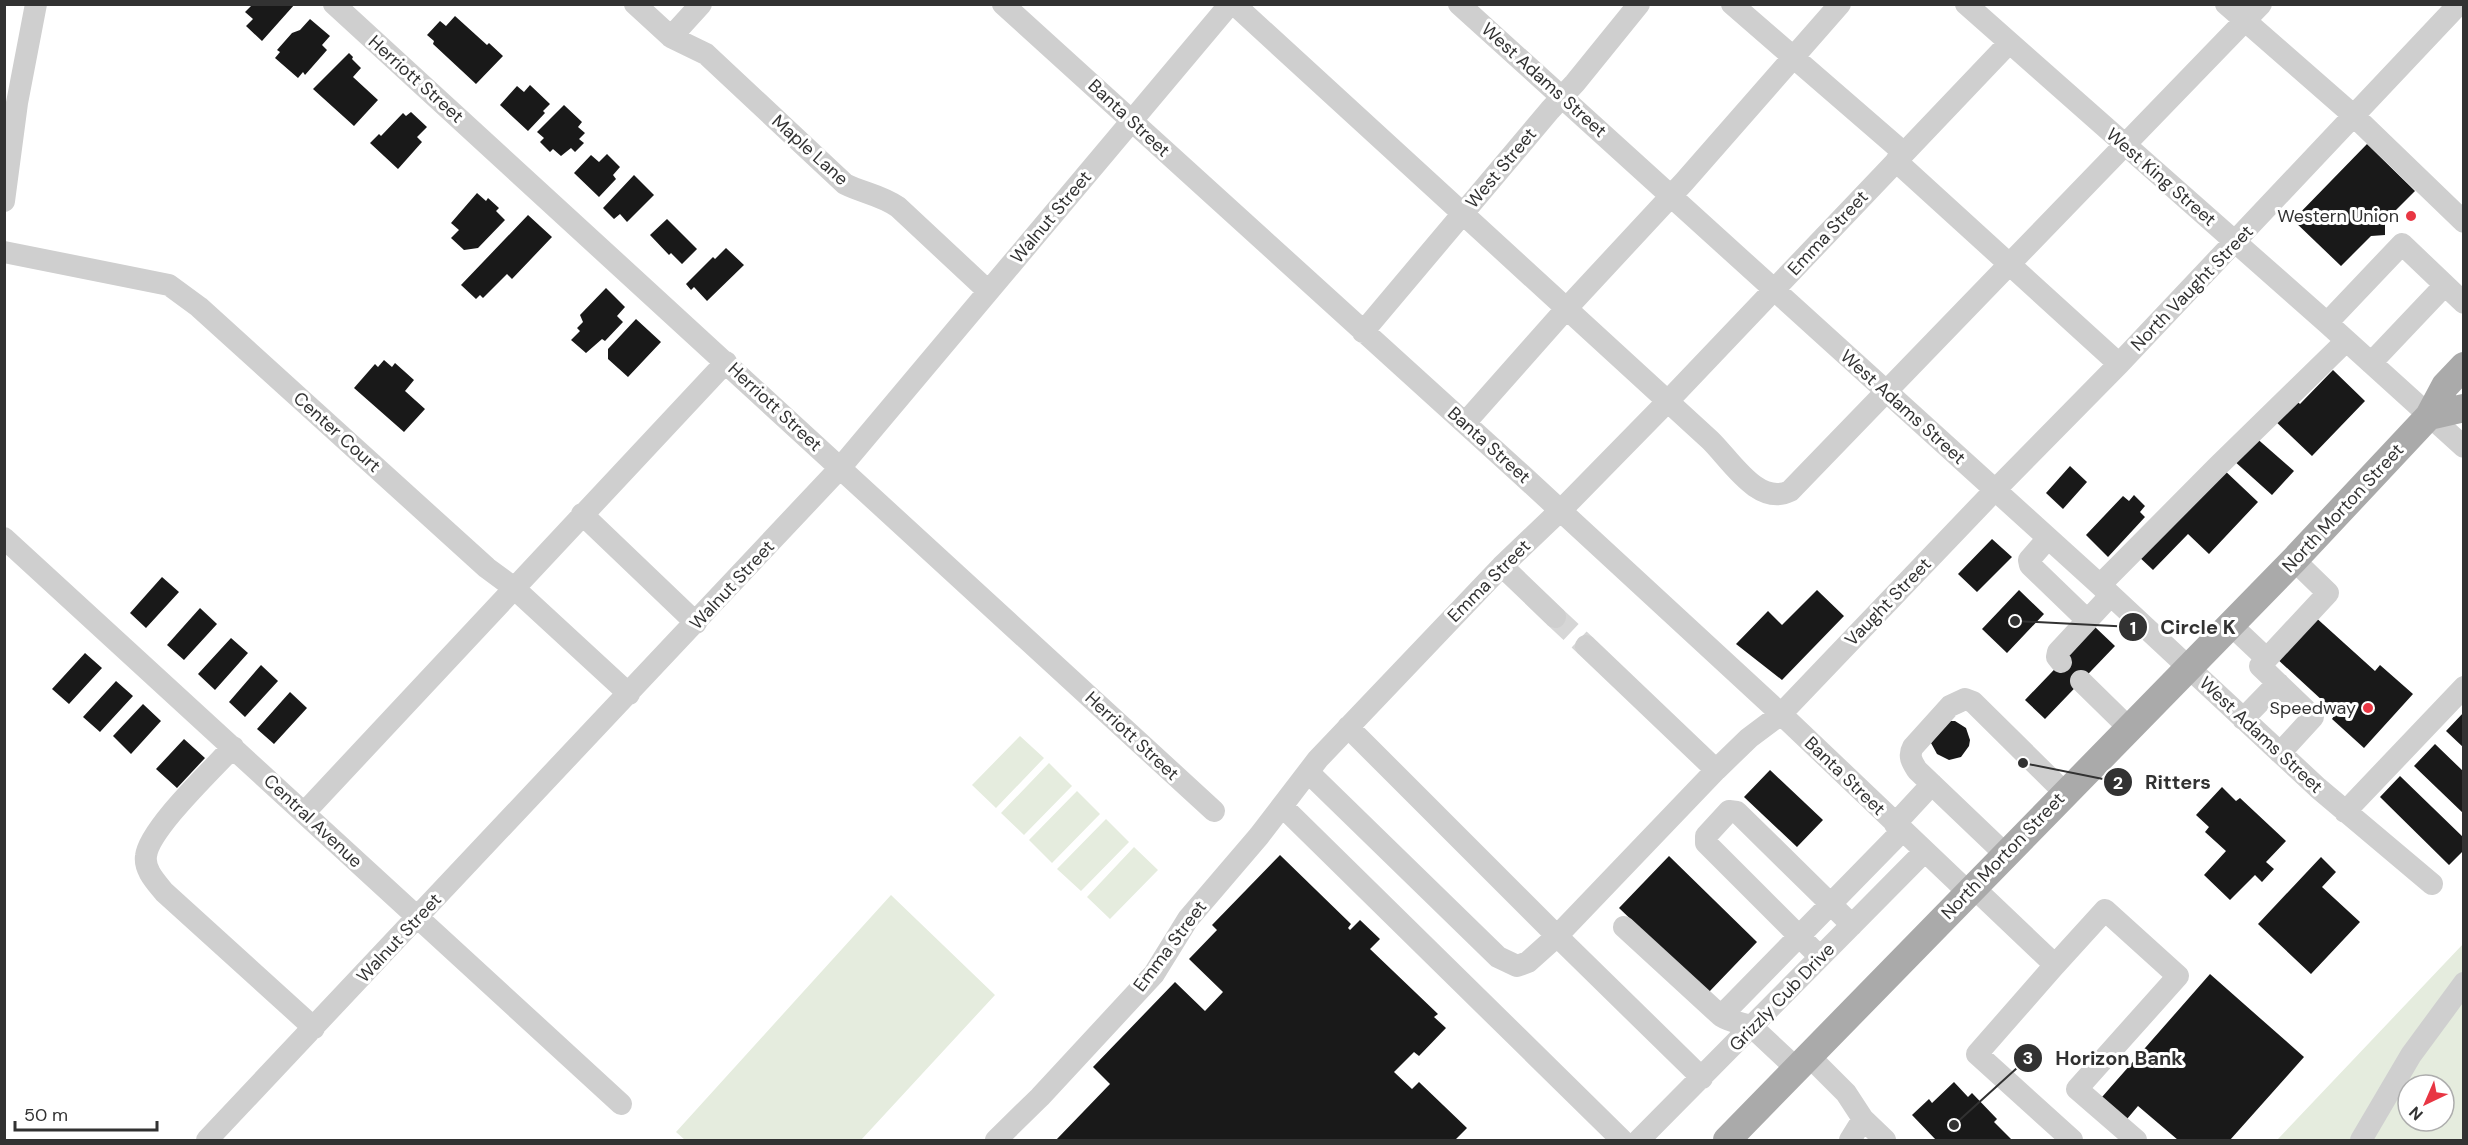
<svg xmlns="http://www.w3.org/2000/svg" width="2468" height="1145" viewBox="0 0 2468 1145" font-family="'DM Sans',sans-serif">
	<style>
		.green { fill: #e5ecde; fill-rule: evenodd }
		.building { fill: #191919 }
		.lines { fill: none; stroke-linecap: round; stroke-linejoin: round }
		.minor-tunnel { stroke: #d6d6d6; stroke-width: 22; stroke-dasharray: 22 11; stroke-linecap: butt }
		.minor { stroke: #cfcfcf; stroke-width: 22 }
		.major { stroke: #aaa; stroke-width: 28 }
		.poi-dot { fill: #e83643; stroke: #fff; stroke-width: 2 }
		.labels { text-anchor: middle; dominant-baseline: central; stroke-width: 6; stroke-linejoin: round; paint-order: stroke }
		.street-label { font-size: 18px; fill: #323232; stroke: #fff }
		.poi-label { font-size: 18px; fill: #323232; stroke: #fff; text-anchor: end }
		.leader { fill: none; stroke: #323232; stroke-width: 2 }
		.callout-dot { fill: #323232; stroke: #fff; stroke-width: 2 }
		.mark-label { font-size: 18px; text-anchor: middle; font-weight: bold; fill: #fff }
		.callout-label { font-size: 20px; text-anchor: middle; font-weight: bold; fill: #323232; stroke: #fff; stroke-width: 6; stroke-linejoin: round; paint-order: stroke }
	</style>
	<rect width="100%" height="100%" fill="#fff"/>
	<!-- green -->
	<path class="green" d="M1020,736L1044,758L996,808L972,785Z
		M1049,763L1072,786L1024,835L1001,813Z
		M1077,791L1100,814L1052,863L1029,840Z
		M1106,819L1129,842L1081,891L1057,869Z
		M1134,847L1158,870L1110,919L1087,897Z
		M891,895L995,995L861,1140H685L676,1132Z
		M2463,944V1140H2277ZM2408,1085H2444V1121H2408Z"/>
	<!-- building -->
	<path class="building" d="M249,4H295L262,41L246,26L253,19L245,12L251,6Z
		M455,16L487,45L489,43L503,56L476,84L433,44L434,41L427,35L440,21L446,26Z
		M310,19L330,36L322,45L327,50L305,75L303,72L298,78L275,58L280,52L277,50L292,33L300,30Z
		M349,53L353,57L352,59L361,68L353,77L378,100L354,126L313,89Z
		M530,85L550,104L543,111L545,113L528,131L500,105L517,86L524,92Z
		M564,105L582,122L578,127L585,133L579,139L584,143L575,152L571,148L561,156L553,149L550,152L540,142L544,138L537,132Z
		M411,112L427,127L417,137L422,142L398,169L370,143L379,134L381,136L403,113L406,116Z
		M2367,144L2415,191L2385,221V235L2371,236L2341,266L2293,220Z
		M607,154L620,167L613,175L616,179L599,197L574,173L591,155L599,162Z
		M634,175L654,195L627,222L620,214L614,219L603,208Z
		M477,193L486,201L488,198L499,208L496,211L505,220L478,248L464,250L451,238L459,230L451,223Z
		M528,215L552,237L512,279L507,274L483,298L480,295L476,299L461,285Z
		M667,219L697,249L682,264L671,253L669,255L650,235Z
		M726,248L744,265L707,301L694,287L691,290L686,284L713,257L715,259Z
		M606,288L625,307L617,316L623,322L605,341L602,339L586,353L571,340L580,331L577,328L583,322L580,315Z
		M636,319L661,342L628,377L608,359V349Z
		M384,360L392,367L395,363L414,380L405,391L425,409L404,432L354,388L375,364L378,367Z
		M2333,370L2365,401L2312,456L2272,418L2292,397L2300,404Z
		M2254,436L2294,471L2272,495L2233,460Z
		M2070,466L2087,482L2063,509L2046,493Z
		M2222,468L2258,502L2209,554L2188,534L2153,570L2136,554Z
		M2134,495L2145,506L2140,512L2145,517L2108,557L2086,535L2123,496L2129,501Z
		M1992,539L2012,557L1977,592L1958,574Z
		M162,577L179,592L146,628L130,613Z
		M1817,590L1844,616L1782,680L1736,644L1768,611L1782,625Z
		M2019,590L2044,614L2007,653L1982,629Z
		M200,608L217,624L184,660L167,645Z
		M2313,615L2375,671L2380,665L2413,694L2364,748L2332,719L2336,713L2275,657Z
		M2095,627L2115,646L2045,719L2025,700Z
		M231,638L248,653L215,690L198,674Z
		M85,653L102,668L69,704L52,689Z
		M261,665L278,681L245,717L229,702Z
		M116,681L133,696L100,732L83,717Z
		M290,692L307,708L274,744L257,729Z
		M143,704L161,721L131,754L113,736Z
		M2464,712V748L2446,731Z
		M1949,721H1955L1966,728L1970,740L1969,746L1961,757L1949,760L1937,754L1931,743Z
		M184,739L205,758L177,788L156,769Z
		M2435,744L2464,772V814L2414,766Z
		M1770,770L1823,820L1797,847L1744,797Z
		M2400,776L2464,838V850L2449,865L2380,797Z
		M2222,787L2236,801L2240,798L2286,841L2266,862L2274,869L2262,882L2255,875L2230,900L2204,875L2226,851L2205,832L2209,827L2196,815Z
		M1280,855L1351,924L1348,928L1350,930L1360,920L1380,939L1370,949L1438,1014L1434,1017L1446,1028L1419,1056L1414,1052L1394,1072L1412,1089L1419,1082L1467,1128L1455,1140H1056L1110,1084L1093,1067L1175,982L1205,1011L1223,992L1189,959L1217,930L1212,925Z
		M1669,856L1757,942L1708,993L1619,908Z
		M2321,857L2336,872L2322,887L2360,922L2311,974L2258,924Z
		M2210,974L2304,1057L2230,1140H2178L2138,1106L2127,1119L2102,1097Z
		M1954,1082L1968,1097L1972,1093L1997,1119L1994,1122L2012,1140H1936L1912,1115L1929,1099L1932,1103Z"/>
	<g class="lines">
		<!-- minor-tunnel -->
		<path class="minor-tunnel" d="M1555,617L1586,646"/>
		<!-- minor -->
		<path class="minor" d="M334,4L1214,811
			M635,4L671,37L706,54L845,184C863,193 881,195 898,207L988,291
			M1003,4L1522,475L1781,714L1968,892
			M1234,4L1710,440C1730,459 1758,507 1790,491L2261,4
			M1459,4L2100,585L2318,788L2432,884
			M1732,4L1904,153
			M1966,4L2327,323L2464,447
			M2226,4L2353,115L2464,222
			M671,37L701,4
			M1896,161L2119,364
			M4,201L17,103L36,4
			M4,252L169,285L199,307L487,568L514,588L629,694
			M2327,323L2402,244L2445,285
			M1363,332L1550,110L1575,83L1639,4
			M2371,363L2445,285L2464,303
			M1465,423L1566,309L1684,182L1840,4
			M582,514L696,623
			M4,538L621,1104
			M2048,538L2029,560L2030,565L2087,620
			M1502,566L1555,617
			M2100,585L2218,466L2346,341
			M2231,625L2267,659
			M1586,646L1716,770
			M2061,662L2057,657L2058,652L2111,595
			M2081,681L2129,728
			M2243,719L2278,683
			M233,747C213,769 149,829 146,856C144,870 156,882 164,892L314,1028
			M2280,753L2313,717L2260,666L2328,593L2294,560
			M1308,772L1498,957L1517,966L1528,962L1557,936L1348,727
			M1282,806L1622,1140
			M2345,812L2464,687
			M304,813L726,362
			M1895,824L1932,784
			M2005,854L1917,770C1912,762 1908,756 1913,747L1950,706L1965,699L1973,702L2065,793
			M1973,887L2055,965L1977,1054L2072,1140
			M1624,927L1721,1016C1732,1023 1741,1022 1752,1027L1797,1069
			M1820,957L1706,843V836L1729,811L1737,812L1852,925
			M2055,965L2105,910L2178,976L2077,1089L2136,1140
			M1721,1016L1902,831
			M1809,1056L1846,1093L1863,1119L1885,1140
			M1702,1078L1557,936L1716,770L1749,738L1781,714L1995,490L2119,364L2459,4
			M207,1140L840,468L1230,4
			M996,1140L1040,1097L1154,974L1188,919L1259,836L1318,759L1502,566L1569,502L1668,401L2009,43
			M1639,1140L1924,852
			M1850,1140L1863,1119
			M2361,1140L2411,1055L2464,983"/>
		<!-- major -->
		<path class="major" d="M2429,416L2464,408
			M1727,1140L2294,560L2429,416L2445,386L2464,366"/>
	</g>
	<!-- markers -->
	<g class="poi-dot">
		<circle cx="2411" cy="216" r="6"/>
		<circle cx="2368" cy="708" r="6"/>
	</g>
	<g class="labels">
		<!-- street labels -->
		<g class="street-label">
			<text transform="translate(416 79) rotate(42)">Herriott Street</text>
			<text transform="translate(1544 80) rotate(42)">West Adams Street</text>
			<text transform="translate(1129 118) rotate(43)">Banta Street</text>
			<text transform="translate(810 150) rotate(42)">Maple Lane</text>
			<text transform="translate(1501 168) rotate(-50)">West Street</text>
			<text transform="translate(2161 177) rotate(41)">West King Street</text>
			<text transform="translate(1051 217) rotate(-50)">Walnut Street</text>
			<text transform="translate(1828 233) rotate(-47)">Emma Street</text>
			<text transform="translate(2192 288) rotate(-46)">North Vaught Street</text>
			<text transform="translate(775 407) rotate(43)">Herriott Street</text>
			<text transform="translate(1903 407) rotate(42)">West Adams Street</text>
			<text transform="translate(337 432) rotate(42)">Center Court</text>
			<text transform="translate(1489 445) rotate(42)">Banta Street</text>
			<text transform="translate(2343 508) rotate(-47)">North Morton Street</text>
			<text transform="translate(1489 581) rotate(-45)">Emma Street</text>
			<text transform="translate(732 585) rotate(-47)">Walnut Street</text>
			<text transform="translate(1888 602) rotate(-46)">Vaught Street</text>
			<text transform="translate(2261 735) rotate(43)">West Adams Street</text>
			<text transform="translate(1132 736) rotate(43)">Herriott Street</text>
			<text transform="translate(1845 776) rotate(44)">Banta Street</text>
			<text transform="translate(313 821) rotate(43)">Central Avenue</text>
			<text transform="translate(2003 856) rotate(-46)">North Morton Street</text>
			<text transform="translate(399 938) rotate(-47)">Walnut Street</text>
			<text transform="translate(1170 946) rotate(-53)">Emma Street</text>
			<text transform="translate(1782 997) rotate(-46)">Grizzly Cub Drive</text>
		</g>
		<!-- poi labels -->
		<g class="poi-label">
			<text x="2399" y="216">Western Union</text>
			<text x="2356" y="708">Speedway</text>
		</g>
	</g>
	<!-- callouts -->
	<path class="leader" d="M2015 621L2133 627M2023 763L2118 782M1954 1125L2028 1058"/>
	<g class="callout-dot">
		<circle cx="2015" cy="621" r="6"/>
		<circle cx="2023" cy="763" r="6"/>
		<circle cx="1954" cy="1125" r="6"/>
		<circle cx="2133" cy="627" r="15"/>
		<circle cx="2118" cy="782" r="15"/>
		<circle cx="2028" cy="1058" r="15"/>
	</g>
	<g class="mark-label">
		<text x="2133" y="634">1</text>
		<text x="2118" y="789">2</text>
		<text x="2028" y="1064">3</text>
	</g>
	<g class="callout-label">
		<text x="2198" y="634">Circle K</text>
		<text x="2178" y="789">Ritters</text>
		<text x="2119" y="1065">Horizon Bank</text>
	</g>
	<!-- border -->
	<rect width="2468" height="1145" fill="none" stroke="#323232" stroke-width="12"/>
	<!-- north arrow -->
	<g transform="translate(2426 1103) rotate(224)"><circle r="28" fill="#ffffff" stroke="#adadad" stroke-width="1.5"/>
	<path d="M0-4.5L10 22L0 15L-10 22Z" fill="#e83643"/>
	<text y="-9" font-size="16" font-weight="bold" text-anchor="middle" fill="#323232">N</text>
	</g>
	<!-- scale -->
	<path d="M15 1121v9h142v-9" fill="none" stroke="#323232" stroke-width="3"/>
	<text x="24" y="1121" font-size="18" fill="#323232" stroke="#ffffff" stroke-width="4.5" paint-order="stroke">50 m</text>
</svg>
